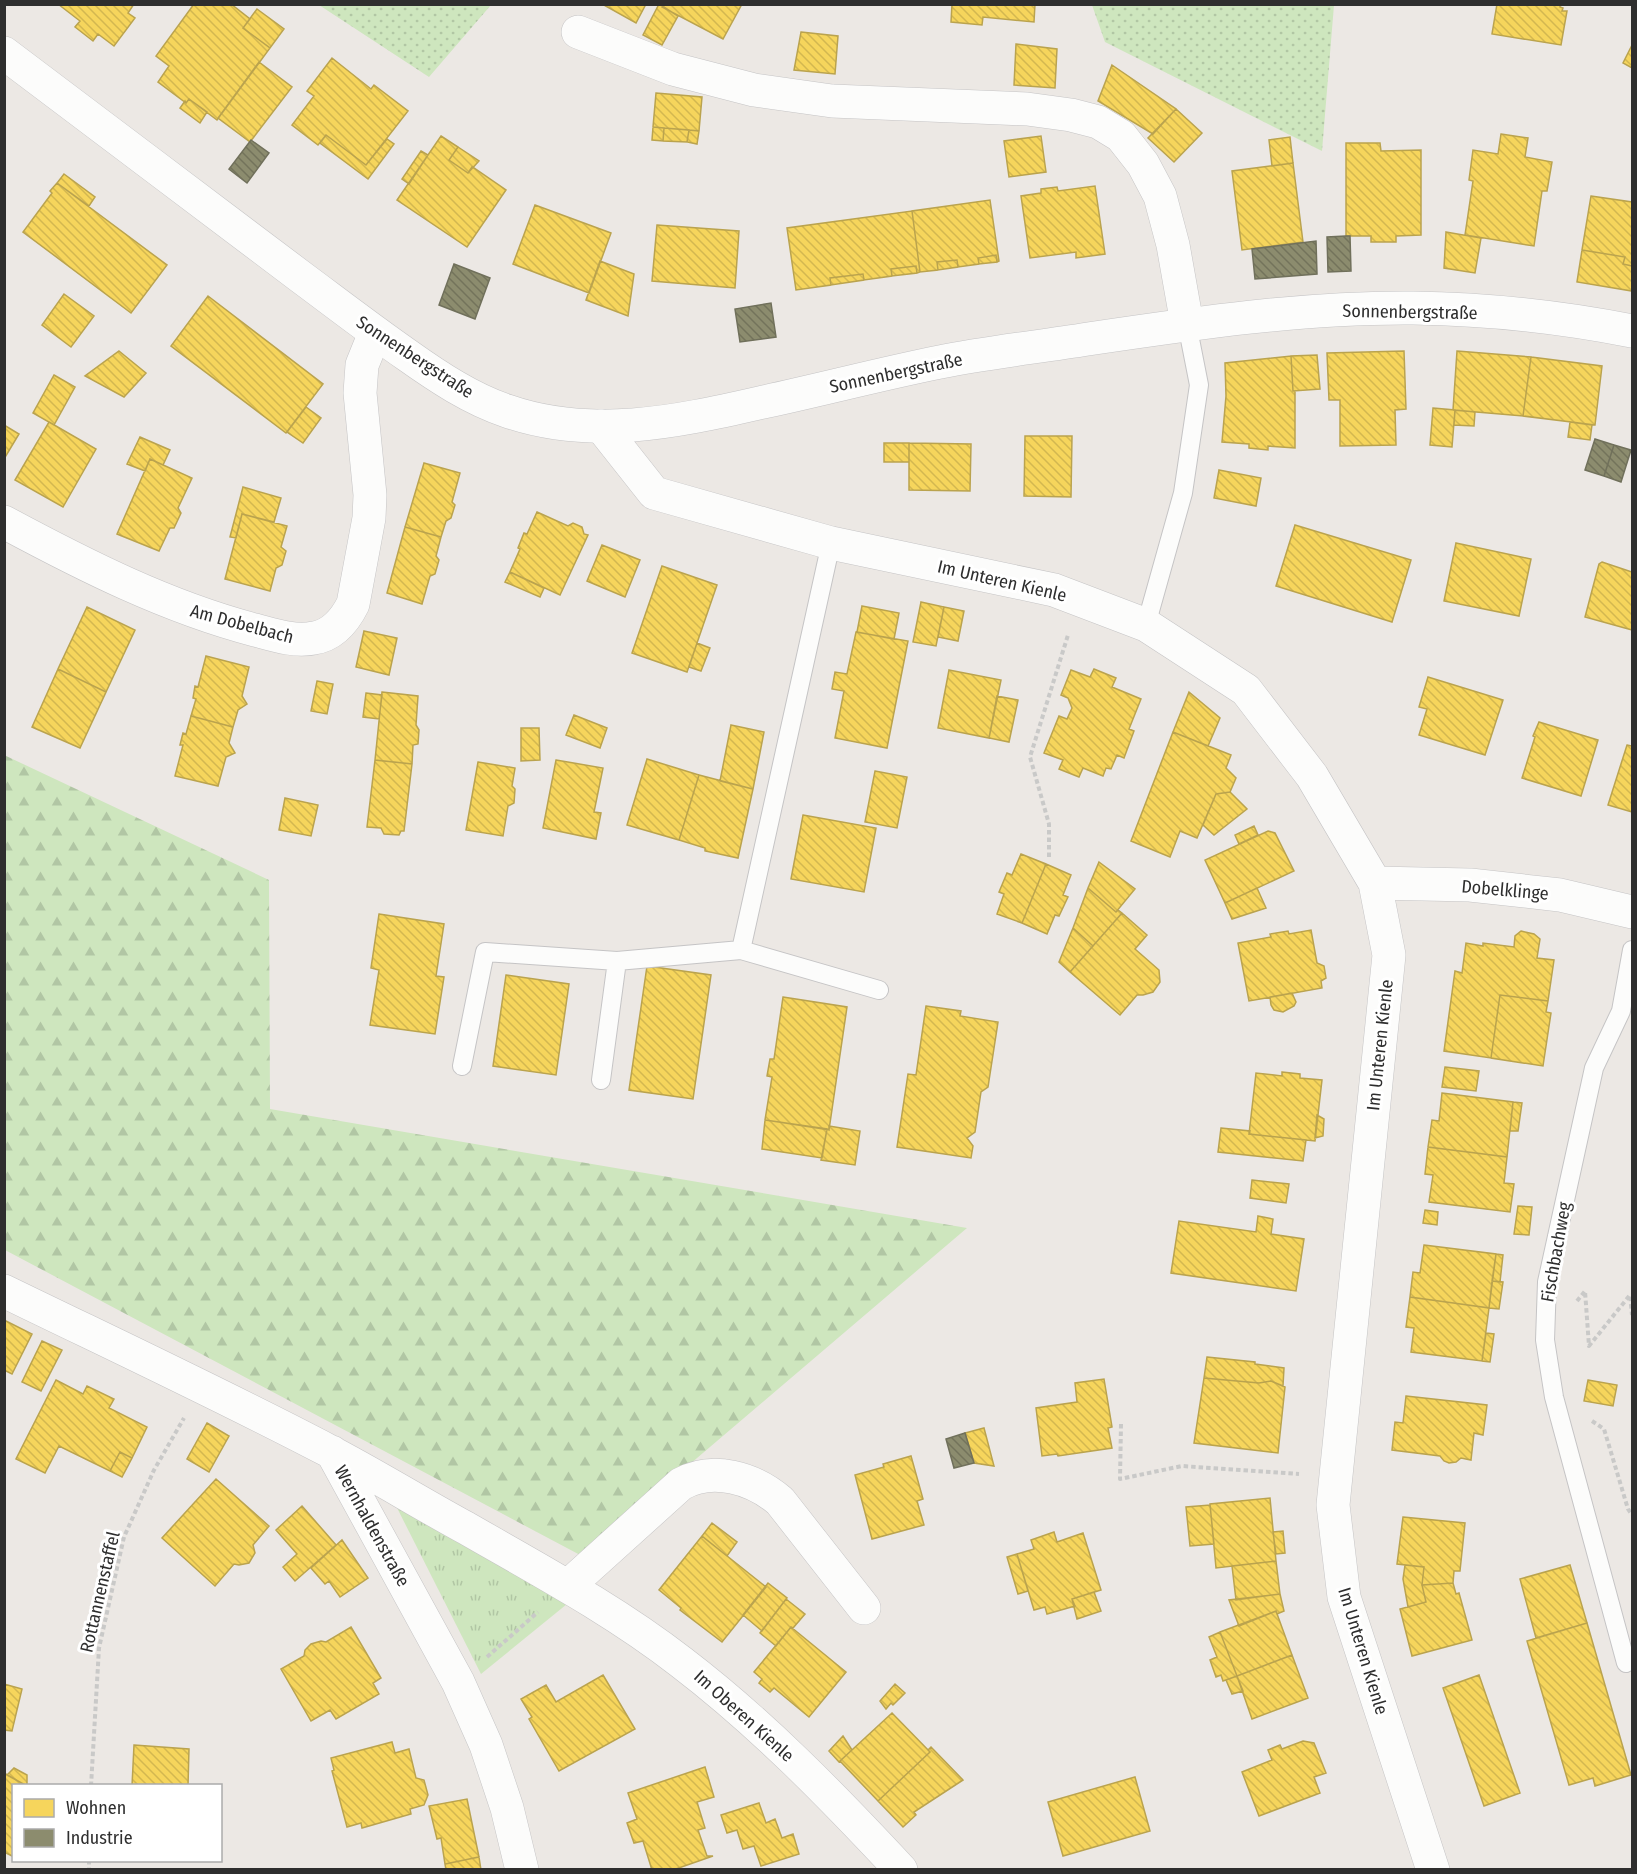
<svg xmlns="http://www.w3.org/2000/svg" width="1637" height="1874" viewBox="0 0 1637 1874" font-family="'Fira Sans Condensed',sans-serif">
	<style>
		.grass { fill: url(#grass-tufts) }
		.forest { fill: url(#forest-firs) }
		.garden { fill: url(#garden-dots) }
		.homes { fill: url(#homes-back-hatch); stroke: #baa34e; stroke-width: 1.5 }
		.industry { fill: url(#industry-back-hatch); stroke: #70705b; stroke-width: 1.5 }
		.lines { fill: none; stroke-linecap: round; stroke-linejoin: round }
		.lane-casing { stroke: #c5c4c5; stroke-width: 20 }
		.street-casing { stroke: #c5c4c5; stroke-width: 34 }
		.secondary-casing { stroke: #c5c4c5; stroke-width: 34 }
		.path { stroke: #c9c9c8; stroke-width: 4; stroke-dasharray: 4.5 3; stroke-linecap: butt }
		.lane { stroke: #fcfcfb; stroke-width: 18 }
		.street { stroke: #fcfcfb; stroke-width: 33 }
		.secondary { stroke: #fcfcfb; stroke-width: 33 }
		.labels { text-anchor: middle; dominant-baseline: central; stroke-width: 6; stroke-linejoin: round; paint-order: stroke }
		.street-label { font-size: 18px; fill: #2e2e2e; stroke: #fff }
	</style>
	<defs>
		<pattern id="grass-tufts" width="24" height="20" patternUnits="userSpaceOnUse" patternTransform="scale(1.5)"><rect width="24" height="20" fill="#cee6be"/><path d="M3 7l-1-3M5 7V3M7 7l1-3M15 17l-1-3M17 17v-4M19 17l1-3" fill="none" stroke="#b1c6a4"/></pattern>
		<pattern id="forest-firs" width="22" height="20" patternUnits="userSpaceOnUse" patternTransform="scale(1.5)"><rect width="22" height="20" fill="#cee6be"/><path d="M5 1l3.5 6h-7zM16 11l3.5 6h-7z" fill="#b1c6a4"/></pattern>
		<pattern id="garden-dots" width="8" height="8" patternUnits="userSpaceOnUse" patternTransform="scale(1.5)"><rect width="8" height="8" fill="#cee6be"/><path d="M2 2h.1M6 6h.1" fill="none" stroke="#b1c6a4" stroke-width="1.8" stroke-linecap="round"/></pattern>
		<pattern id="homes-back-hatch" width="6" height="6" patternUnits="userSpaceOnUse" patternTransform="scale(1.5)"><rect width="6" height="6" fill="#f6d55c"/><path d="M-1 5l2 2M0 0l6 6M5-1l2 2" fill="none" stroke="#d3b750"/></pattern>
		<pattern id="industry-back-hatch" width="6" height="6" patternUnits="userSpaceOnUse" patternTransform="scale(1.5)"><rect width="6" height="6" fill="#8c8c6e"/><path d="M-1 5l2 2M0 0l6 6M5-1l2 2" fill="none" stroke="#73735b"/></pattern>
	</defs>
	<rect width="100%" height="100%" fill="#ece8e4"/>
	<!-- grass -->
	<path class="grass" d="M389,1492L583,1591L481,1674Z"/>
	<!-- forest -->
	<path class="forest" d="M4,755L269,880L270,1109L967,1228L582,1556L5,1250Z"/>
	<!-- garden -->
	<path class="garden" d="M319,5H491L429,77Z
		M1092,5H1334L1322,151L1105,42Z"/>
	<!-- homes -->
	<path class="homes" d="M58,4H134L128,13L135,18L114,46L98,34L93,41L75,27L80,21Z
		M194,4H231L250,19L243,28L270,48L217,120L189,99L186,103L158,82L169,66L156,56Z
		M602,4H646L636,23Z
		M659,4L678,16L662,45L643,35Z
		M664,4H742L723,39L662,7Z
		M952,4H1035L1034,22L983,17L982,25L951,22Z
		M1497,4H1560V7L1563,8L1562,11H1567L1561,45L1492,34Z
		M257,9L284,29L270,48L243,28Z
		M801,32L838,36L835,74L794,70Z
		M1016,44L1057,49L1055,88L1014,85Z
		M1632,45V68L1623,63Z
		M332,58L371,89L374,85L408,111L366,165L326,135L318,145L292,125L314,96L307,91Z
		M259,62L292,87L250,142L218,118Z
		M1112,65L1176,109L1153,134L1098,101Z
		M656,93L702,97L699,131L653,127Z
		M189,99L207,112L200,123L180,108L185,101L186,103Z
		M1176,109L1202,133L1174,162L1148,138Z
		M653,127L664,128L663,141L652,140Z
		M664,128L689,130L687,142L663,141Z
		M689,130L699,131L697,144L687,142Z
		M1501,134L1528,138L1525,157L1552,162L1547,191H1542L1534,246L1465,235L1473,181L1469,180L1473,150L1498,154Z
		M326,135L366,165L387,139L394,144L368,179L320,143Z
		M441,136L458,147L449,160L468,173L472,167L474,168L506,190L467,247L397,200Z
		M1041,136L1046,172L1009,177L1004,141Z
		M1290,137L1293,163L1272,166L1269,140Z
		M1346,143H1380L1381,151L1421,150V235L1396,236V242H1371V236H1346Z
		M458,147L479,161L468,173L449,160Z
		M421,151L428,155L409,184L402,179Z
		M1293,163L1303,242L1242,250L1232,171Z
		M64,174L95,197L89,206L57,183Z
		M57,183L167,265L131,313L23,232L52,193L50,191Z
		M1095,186L1105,254L1076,258V252L1030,258L1021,196L1041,193V189L1057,187L1058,191Z
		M1591,196L1632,202V266L1623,264L1625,257L1582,250Z
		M990,200L999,261L997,262L996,255L978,258L979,264L958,267L957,260L937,262L938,270L920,272L912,211Z
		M535,205L611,233L589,293L513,264Z
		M912,211L920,272L917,273L916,266L891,269L892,276L864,280L863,274L830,278L831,285L796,290L787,228Z
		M657,225L739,231L735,288L652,281Z
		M1446,232L1481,238L1475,273L1444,268Z
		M1582,250L1625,257L1623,264L1632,266V291L1577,282Z
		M996,255L997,262L979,264L978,258Z
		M957,260L958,267L938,270L937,262Z
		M600,261L634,274L628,316L586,300Z
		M916,266L917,273L892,276L891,269Z
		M863,274L864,280L831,285L830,278Z
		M64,294L94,316L71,347L42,325Z
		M208,296L323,384L286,433L171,346Z
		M119,351L146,373L124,397L85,376Z
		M1404,351L1406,409L1395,410L1396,445L1340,446V400H1329L1327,353Z
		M1457,351L1531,357L1523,416L1453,410Z
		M1317,355L1320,389L1293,391L1291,356Z
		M1291,356L1293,391H1295V448L1268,446V450L1249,448V444L1222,442L1226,396L1225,363Z
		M1531,357L1602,366L1595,425L1523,416Z
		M54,375L75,387L54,425L33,413Z
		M306,407L321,418L303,443L287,432Z
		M1433,408L1455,410L1452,447L1430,445Z
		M1455,410L1475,412L1474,426L1454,425Z
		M49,422L96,449L63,507L15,480Z
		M1570,422L1592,425L1590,440L1568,437Z
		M4,425L19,434L4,459Z
		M1025,436H1072L1071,497L1024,496Z
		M140,437L170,450L163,465L150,459L145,471L127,464Z
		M884,443H909V462H884Z
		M909,443L971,444L970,491L909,490Z
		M150,459L192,478L178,508L181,513L174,528H170L159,551L117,534Z
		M424,463L460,473L452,502L455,505L451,518L446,521L441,537L405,527Z
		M1219,470L1261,478L1256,506L1214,498Z
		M243,487L281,498L274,522L242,514L236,538L230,537Z
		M537,512L568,526L573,523L582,527L584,534L588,535L560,595L510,572L520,549L518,548L524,533L527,534Z
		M242,514L287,526L281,547L286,551L282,565L276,568L270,591L225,579Z
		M1295,525L1411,560L1392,622L1276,586Z
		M405,527L441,537L436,556L439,560L435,574L430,576L422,604L387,593Z
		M1456,543L1531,559L1519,616L1444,601Z
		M602,545L640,560L625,597L587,581Z
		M1602,562L1632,572V630L1585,617L1599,564Z
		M662,566L717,585L687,672L632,653Z
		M510,572L544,588L540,597L505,582Z
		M921,602L944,607L936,646L913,642Z
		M862,606L899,613L894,639L857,632Z
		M87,607L135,630L106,692L58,669Z
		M944,607L964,611L958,641L938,637Z
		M364,631L397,638L389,675L356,667Z
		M856,632L908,641L887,748L835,738L844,691L832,689L835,672L847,674Z
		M697,643L710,648L701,671L689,667Z
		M206,656L249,667L242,696L247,704L238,710L233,727L191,716L196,699L193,698L195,686L198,687Z
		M58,669L106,692L80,748L32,727Z
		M1094,669L1116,678L1112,687L1141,699L1129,729L1134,731L1124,758L1117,755L1111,769L1106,768L1103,776L1083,768L1079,777L1059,769L1063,760L1044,753L1059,716L1067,719L1072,708L1068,698L1061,695L1071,670L1090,677Z
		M949,670L1001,680L989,738L938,728Z
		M1428,677L1503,700L1485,755L1419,735L1427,709L1419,707Z
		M317,681L333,684L327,714L311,711Z
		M382,692L418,696L416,725L419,730L418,744L413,745L412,764L375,760Z
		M1189,692L1220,718L1208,746L1173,732Z
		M366,693L382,695L379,719L363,717Z
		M997,696L1018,700L1009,742L989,738Z
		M574,715L607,728L600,748L566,735Z
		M191,716L233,727L229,743L235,753L226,757L218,786L175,776L183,745H180L183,733L186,734Z
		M1539,722L1598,740L1581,796L1522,778L1535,737L1533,736Z
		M731,725L764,732L753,789L720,781Z
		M521,728H539L540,760L521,761Z
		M1173,732L1231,755L1226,768L1236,778L1230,792L1216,794L1197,838L1180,831L1170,857L1131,841Z
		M1627,745L1632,746V812L1608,805Z
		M647,759L699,775L679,840L627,825Z
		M375,760L412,764L404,831H401L399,835L384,834L381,828L367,827Z
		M556,760L603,768L594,812L601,813L596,839L543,828Z
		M478,762L515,768L512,786L515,789L514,803L508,806L503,836L466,830Z
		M875,771L907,777L897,828L865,822Z
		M699,775L753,789L738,858L705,851V848L679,840Z
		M1230,792L1247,809L1214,835L1203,825L1216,794Z
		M285,798L318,805L311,836L279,830Z
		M803,815L876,828L864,892L791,879Z
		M1254,826L1258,835L1239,844L1235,835Z
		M1268,831L1275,833L1294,871L1225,903L1205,860Z
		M1021,854L1046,864L1022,923L997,914L1004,894L999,892L1007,873L1012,875Z
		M1099,862L1135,889L1116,912L1088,888Z
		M1046,864L1071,875L1063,895L1068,897L1059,916L1055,915L1047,934L1022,923Z
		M1088,888L1116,912L1118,910L1122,913L1093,946L1073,928Z
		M1257,888L1266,908L1232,919L1225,903Z
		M1122,913L1147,935L1135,949L1159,970L1160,982L1153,992L1143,995H1137L1120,1015L1070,972Z
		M379,914L444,924L436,976L444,977L435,1034L370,1025L379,970L371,968Z
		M1073,928L1093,946L1070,972L1059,962Z
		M1311,930L1317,963L1324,966L1326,978L1321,981L1322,988L1249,1001L1238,943L1271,937L1270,934L1288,931L1289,934Z
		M1521,931L1534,934L1540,939L1537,958L1554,960L1548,1001L1500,995L1491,1058L1444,1051L1455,971L1462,973L1466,943L1483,946V943L1514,947L1515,936Z
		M647,966L711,975L693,1099L629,1090Z
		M506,975L569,984L556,1075L493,1066Z
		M1292,993L1296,1002L1294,1006L1283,1012L1274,1010L1271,1005L1270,997Z
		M1500,995L1548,1001L1546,1012L1551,1013L1543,1066L1491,1058Z
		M783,997L847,1007L829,1130L765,1120L772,1077L767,1076L770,1059H774Z
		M926,1006L961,1011L960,1016L998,1022L988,1087L981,1092L975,1132L967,1138L973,1146L971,1158L897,1147L908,1074L916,1075Z
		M1445,1067L1479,1071L1476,1091L1442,1087Z
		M1282,1072L1300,1074V1078L1322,1080L1315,1141L1249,1134L1256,1073L1282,1076Z
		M1442,1093L1513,1102L1507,1157L1428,1147L1432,1120L1439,1121Z
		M1513,1102L1522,1103L1518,1131H1510Z
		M1317,1115L1324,1119L1323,1136L1315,1138Z
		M765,1120L827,1129L822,1158L762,1149Z
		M829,1126L860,1131L855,1165L821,1160L827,1129L829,1130Z
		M1221,1128L1250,1131L1249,1134L1306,1140L1303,1161L1218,1152Z
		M1428,1147L1507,1157L1504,1183L1514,1184L1510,1212L1429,1202L1433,1175L1425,1174Z
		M1252,1180L1289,1184L1286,1203L1250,1198Z
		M1518,1206L1532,1207L1529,1235L1514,1234Z
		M1425,1210L1438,1212L1437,1225L1423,1223Z
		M1258,1216L1273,1219L1271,1234L1304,1239L1296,1291L1171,1273L1179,1221L1256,1232Z
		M1424,1245L1496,1254L1489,1308L1410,1297L1413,1272L1420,1273Z
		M1496,1254L1503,1255L1500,1282L1492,1281Z
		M1492,1281L1503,1282L1499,1309L1489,1308Z
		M1410,1297L1489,1308L1482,1361L1411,1352L1414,1328L1406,1327Z
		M4,1320L32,1334L12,1374L4,1370Z
		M1486,1333L1494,1334L1490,1362L1482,1361Z
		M42,1341L62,1350L41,1391L22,1382Z
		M1207,1357L1255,1362V1364L1284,1368L1283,1386L1271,1381L1259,1383L1204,1378Z
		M1204,1378L1259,1383L1271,1381L1285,1387L1278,1453L1194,1443Z
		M1104,1379L1112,1427L1108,1428L1112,1448L1058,1456L1057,1454L1042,1456L1036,1408L1077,1402L1075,1383Z
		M56,1380L83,1394L87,1386L114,1399L109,1408L147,1427L132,1458L120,1452L110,1471L59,1446L45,1473L16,1459Z
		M1588,1380L1617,1385L1613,1406L1584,1401Z
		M1406,1396L1487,1405L1483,1435L1474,1433L1471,1460L1461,1458L1456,1462L1449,1463L1444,1461L1440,1456L1392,1450L1395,1422L1403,1423Z
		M207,1423L229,1436L209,1472L187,1459Z
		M984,1428L994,1466L974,1463L965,1433Z
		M120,1452L132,1458L122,1477L110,1471Z
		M911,1456L923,1499L917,1501L924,1525L872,1539L855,1475L884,1467L883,1464Z
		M216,1479L269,1526L253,1545L255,1553L249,1563L239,1565L234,1564L215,1586L162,1538Z
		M1270,1498L1276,1561L1216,1568L1210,1504Z
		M1210,1505L1214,1544L1190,1546L1186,1507Z
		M302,1506L336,1545L295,1581L283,1567L297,1554L276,1530Z
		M1403,1517L1465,1523L1460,1571H1454L1453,1583L1422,1585L1424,1567L1397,1564Z
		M712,1523L737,1542L727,1556L702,1536Z
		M1283,1531L1285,1553L1276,1554L1273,1532Z
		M1054,1532L1057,1542L1083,1533L1101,1590L1072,1599L1075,1606L1047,1614L1045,1607L1034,1610L1017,1554L1034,1549L1031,1540Z
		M702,1536L766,1587L722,1642L680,1610L681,1608L659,1590Z
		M342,1540L368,1578L340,1597L329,1581L325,1584L311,1568Z
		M1017,1554L1028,1591L1018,1594L1007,1557Z
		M1276,1561L1280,1594L1236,1600L1232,1566Z
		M1405,1565L1424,1567L1422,1585L1426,1602L1408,1607L1403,1579Z
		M1570,1565L1587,1623L1536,1638L1520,1579Z
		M768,1583L787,1598L762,1631L743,1615Z
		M1453,1583L1456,1594L1459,1593L1472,1640L1412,1656L1400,1609L1426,1602L1422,1585Z
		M1094,1592L1101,1611L1077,1619L1072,1599Z
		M1280,1594L1284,1611L1277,1614L1276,1611L1239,1626L1229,1600Z
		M786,1599L805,1614L793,1628L791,1627L776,1646L760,1633Z
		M1276,1611L1292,1655L1237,1676L1220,1632Z
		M1587,1623L1631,1775L1595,1786L1593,1778L1569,1785L1527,1641Z
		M351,1627L381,1678L373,1683L379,1694L336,1719L330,1710L311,1721L281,1669L304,1656L305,1650L311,1644L321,1641L326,1642Z
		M791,1627L846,1672L809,1717L774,1688L770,1692L759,1683L762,1679L754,1672Z
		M1220,1632L1237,1676L1223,1681L1221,1675L1216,1677L1210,1660L1217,1657L1209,1637Z
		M1292,1655L1308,1698L1252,1719L1237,1676Z
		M603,1675L635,1729L559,1771L529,1719L532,1717L521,1699L546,1685L556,1702Z
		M1479,1675L1520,1793L1484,1806L1443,1688Z
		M1237,1676L1243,1691L1232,1694L1226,1680Z
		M4,1684L22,1689L12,1731L4,1730Z
		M895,1684L905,1693L893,1705L891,1703L886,1709L880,1701Z
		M892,1713L930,1752L878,1801L840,1761Z
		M843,1736L852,1750L839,1762L829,1751Z
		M1303,1741L1314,1743L1326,1773L1314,1777L1320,1793L1259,1816L1242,1772L1272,1760L1268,1750L1280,1745L1282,1749Z
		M392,1742L395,1753L409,1749L416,1778L424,1780L428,1795L424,1805L410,1809L411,1814L362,1828L361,1823L347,1827L332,1771L334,1770L331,1758Z
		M134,1745L189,1749L188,1786H132Z
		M931,1747L963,1780L914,1812L916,1815L903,1827L878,1801L930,1752L928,1750Z
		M705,1767L714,1797L697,1802L705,1828L698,1830L707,1856H713L673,1870H652L643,1841L634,1843L627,1823L637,1819L628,1793Z
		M14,1768L27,1775V1786L7,1775Z
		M4,1773L27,1786H14V1857L4,1852Z
		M1135,1777L1150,1831L1063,1856L1048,1802Z
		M467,1799L479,1857L445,1864L441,1838L437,1839L429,1806Z
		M759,1803L766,1823L775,1819L782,1838L793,1834L799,1854L761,1866L754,1846L743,1849L737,1830L727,1833L721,1815Z
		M479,1857L481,1870H446L445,1864Z"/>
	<!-- industry -->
	<path class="industry" d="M251,140L269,153L247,183L229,169Z
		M1346,236H1350L1351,271L1328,272L1327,237Z
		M1316,241L1317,274L1255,279L1252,249Z
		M454,264L490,278L475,319L439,305Z
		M771,303L776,337L740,342L735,309Z
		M1595,439L1614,445L1604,476L1585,470Z
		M1614,445L1631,450L1621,482L1604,476Z
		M965,1433L974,1463L954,1468L946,1439Z"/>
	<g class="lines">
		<!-- lane casing -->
		<g class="lane-casing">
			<path id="lane" d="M1146,625L1183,493L1199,385L1187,324
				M741,950L831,543
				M462,1066L485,952L617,961L741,950L879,990
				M601,1080L617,961
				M1626,1663L1554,1397L1545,1340L1547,1282L1594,1068L1621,1011L1632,950"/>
		</g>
		<!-- street casing -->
		<g class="street-casing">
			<path id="street" d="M578,32L673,69L754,90L832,101L1027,109L1071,115L1098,122L1121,136L1143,164L1160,196L1173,245L1187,324
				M601,426L654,493L831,543L1054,590L1146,625L1246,690L1312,776L1375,883L1389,955L1333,1505L1344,1597L1433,1870
				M4,522C84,565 167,607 255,630C274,635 294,642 314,638C333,635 345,620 353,604L369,518L370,495L360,393L362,365L375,333
				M1375,883L1470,885L1560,895L1632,912
				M4,1291C113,1344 222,1395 329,1451C375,1475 420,1503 466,1528C539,1570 614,1610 681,1662C761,1723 832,1796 901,1870
				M332,1452L458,1682L486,1745L507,1808L522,1870
				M568,1586L681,1484C713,1466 753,1478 780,1501L864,1608"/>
		</g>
		<!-- secondary casing -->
		<g class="secondary-casing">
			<path id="secondary" d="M4,53C103,128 202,202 301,277C336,303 371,330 407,355C438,377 471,399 507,411C590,440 676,422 759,403C820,390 880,374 940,362C989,352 1039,347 1088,339C1196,323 1304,307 1413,308C1486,309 1561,317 1632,331"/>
		</g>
		<!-- path -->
		<path class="path" d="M1049,857V824L1030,757L1068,635
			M1577,1301L1585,1291L1589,1346L1630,1295L1632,1315
			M1592,1421L1604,1429L1628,1509L1632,1515
			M1121,1424L1120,1479L1182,1466L1299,1474
			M487,1657L538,1612
			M91,1786L99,1648L124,1537L154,1470L184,1418
			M89,1860V1870"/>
		<!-- lane -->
		<use href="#lane" class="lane"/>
		<!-- street -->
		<use href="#street" class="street"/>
		<!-- secondary -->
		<use href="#secondary" class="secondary"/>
	</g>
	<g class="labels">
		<!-- street labels -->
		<g class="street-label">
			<text transform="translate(1410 312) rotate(1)">Sonnenbergstraße</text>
			<text transform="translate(415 357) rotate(33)">Sonnenbergstraße</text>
			<text transform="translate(896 373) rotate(-12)">Sonnenbergstraße</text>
			<text transform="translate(1002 581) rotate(13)">Im Unteren Kienle</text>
			<text transform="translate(242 624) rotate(15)">Am Dobelbach</text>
			<text transform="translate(1505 890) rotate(5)">Dobelklinge</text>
			<text transform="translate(1380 1045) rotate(-84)">Im Unteren Kienle</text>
			<text transform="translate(1556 1252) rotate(-80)">Fischbachweg</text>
			<text transform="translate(372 1526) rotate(61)">Wernhaldenstraße</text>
			<text transform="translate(100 1592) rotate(-77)">Rottannenstaffel</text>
			<text transform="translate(1363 1651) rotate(73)">Im Unteren Kienle</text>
			<text transform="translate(744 1716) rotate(42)">Im Oberen Kienle</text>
		</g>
	</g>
	<!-- border -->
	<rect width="1637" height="1874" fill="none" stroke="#2e2e2e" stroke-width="12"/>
	<!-- legend -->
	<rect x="12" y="1784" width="210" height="78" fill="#ffffff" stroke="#ababab" stroke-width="1.5"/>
	<rect x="24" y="1799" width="30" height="18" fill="#f6d55c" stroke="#ababab" stroke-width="1.5"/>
	<text x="66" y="1814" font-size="18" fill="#2e2e2e">Wohnen</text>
	<rect x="24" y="1829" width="30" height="18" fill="#8c8c6e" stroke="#ababab" stroke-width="1.5"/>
	<text x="66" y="1844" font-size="18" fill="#2e2e2e">Industrie</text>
</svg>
